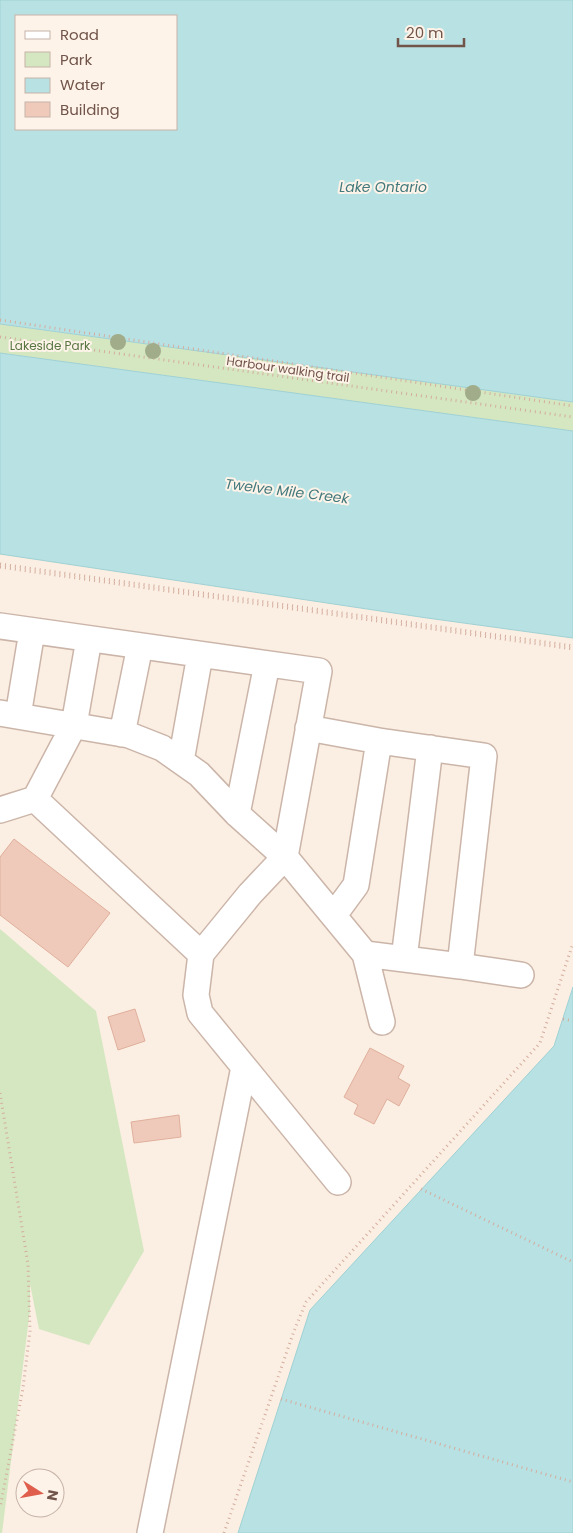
<svg xmlns="http://www.w3.org/2000/svg" width="573" height="1533" viewBox="0 0 573 1533" font-family="Poppins,sans-serif">
	<style>
		.green { fill: #d5e7c1 }
		.water { fill: #b8e1e3; stroke: #9fd1d4; fill-rule: evenodd }
		.building { fill: #efcabb; stroke: #e0af9c }
		.lines { fill: none; stroke-linecap: round; stroke-linejoin: round }
		.minor-casing { stroke: #cbb5a9; stroke-width: 28 }
		.path { stroke: #d3ad9f; stroke-width: 3; stroke-dasharray: 1 4; stroke-linecap: butt }
		.minor { stroke: #fff; stroke-width: 25 }
		.tree { fill: #a1ac8a }
		.labels { text-anchor: middle; dominant-baseline: central; stroke-width: 4; stroke-linejoin: round; paint-order: stroke }
		.park-label { font-size: 12px; fill: #577642; stroke: #fef3e8 }
		.street-label { font-size: 12px; fill: #71544a; stroke: #fef3e8 }
		.water-label { font-size: 14px; font-style: italic; fill: #42797c; stroke: #fef3e8 }
	</style>
	<rect width="100%" height="100%" fill="#fbeee2"/>
	<!-- green -->
	<path class="green" d="M0,324L573,402V431L0,353Z
		M0,929L96,1011L144,1251L89,1345L39,1329L30,1284V1310L2,1533H0Z"/>
	<!-- water -->
	<path class="water" d="M0,0H573V402L0,324ZM16,16H176V129H16Z
		M0,353L573,431V638L427,618L0,554Z
		M573,987V1533H238L310,1310L554,1046Z"/>
	<!-- building -->
	<path class="building" d="M14,839L110,913L68,967L0,915V857Z
		M135,1009L145,1041L118,1050L108,1017Z
		M370,1048L404,1066L398,1078L410,1085L399,1106L387,1099L374,1124L354,1114L358,1105L344,1097Z
		M179,1115L181,1137L134,1143L131,1122Z"/>
	<g class="lines">
		<!-- minor casing -->
		<g class="minor-casing">
			<path id="minor" d="M0,626L319,671L285,857L250,894L201,954L196,995L200,1013L338,1182
				M0,713L129,735L162,748L199,774L237,814L285,857L365,954L382,1022
				M18,716L32,631
				M308,728L379,741
				M122,734L140,646
				M181,761L200,655
				M35,799L74,725L89,639
				M0,810L35,799L201,954
				M237,814L267,664
				M334,915L356,885L379,741L484,756L460,966L521,975
				M365,954L460,966
				M404,959L430,748
				M150,1533L244,1067"/>
		</g>
		<!-- path -->
		<path class="path" d="M0,320L573,406
			M0,337L573,417
			M0,564L573,646
			M0,567L573,649
			M563,1019L573,1021
			M0,1093L28,1264L30,1331L23,1388L0,1508
			M421,1189L573,1262
			M281,1399L573,1482
			M224,1533L294,1331L306,1302L540,1043L573,943"/>
		<!-- minor -->
		<use href="#minor" class="minor"/>
	</g>
	<!-- trees -->
	<g class="tree">
		<circle cx="118" cy="342" r="8"/>
		<circle cx="153" cy="351" r="8"/>
		<circle cx="473" cy="393" r="8"/>
	</g>
	<g class="labels">
		<!-- park labels -->
		<g class="park-label">
			<text x="50" y="345">Lakeside Park</text>
		</g>
		<!-- street labels -->
		<g class="street-label">
			<text transform="translate(288 369) rotate(8)">Harbour walking trail</text>
		</g>
		<!-- water labels -->
		<g class="water-label">
			<text x="383" y="187">Lake Ontario</text>
			<text transform="translate(287 491) rotate(7)">Twelve Mile Creek</text>
		</g>
	</g>
	<!-- legend -->
	<rect x="15" y="15" width="162" height="115" fill="#fef3e8" stroke="#c6b3a9"/>
	<rect x="25" y="31" width="25" height="8" fill="#ffffff" stroke="#c6b3a9"/>
	<text x="60" y="40" font-size="15" fill="#71544a">Road</text>
	<rect x="25" y="52" width="25" height="15" fill="#d5e7c1" stroke="#c6b3a9"/>
	<text x="60" y="65" font-size="15" fill="#71544a">Park</text>
	<rect x="25" y="78" width="25" height="15" fill="#b8e1e3" stroke="#c6b3a9"/>
	<text x="60" y="90" font-size="15" fill="#71544a">Water</text>
	<rect x="25" y="102" width="25" height="15" fill="#efcabb" stroke="#c6b3a9"/>
	<text x="60" y="115" font-size="15" fill="#71544a">Building</text>
	<!-- north arrow -->
	<g transform="translate(40 1493) rotate(101)"><circle r="24" fill="#fef3e8" stroke="#c6b3a9"/>
	<path d="M0-4L9 19L0 12L-9 19Z" fill="#df5e4c"/>
	<text y="-8" font-size="14" font-weight="bold" text-anchor="middle" fill="#71544a">N</text>
	</g>
	<!-- scale -->
	<path d="M398 38v8h66v-8" fill="none" stroke="#71544a" stroke-width="2.5"/>
	<text x="406" y="38" font-size="15" fill="#71544a" stroke="#fef3e8" stroke-width="4" paint-order="stroke">20 m</text>
</svg>
